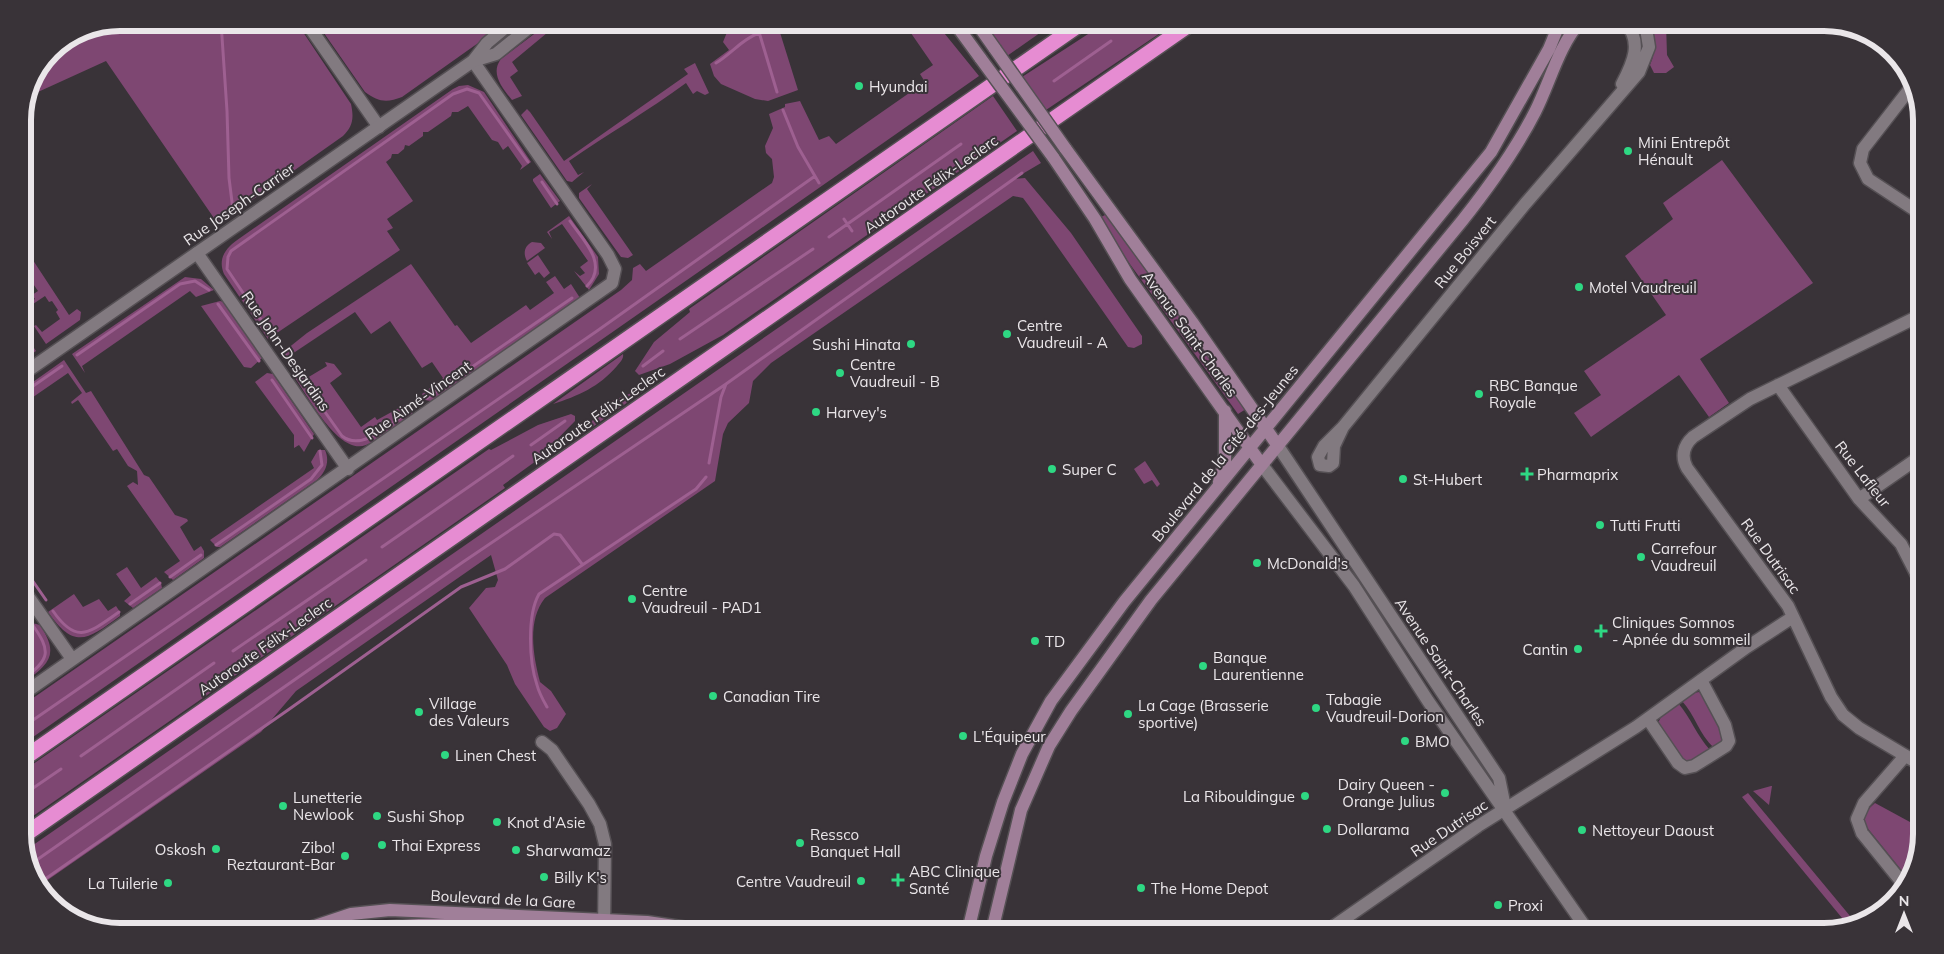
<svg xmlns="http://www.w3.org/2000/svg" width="1944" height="954" viewBox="0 0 1944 954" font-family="Mulish,sans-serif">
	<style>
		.green { fill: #7e4772 }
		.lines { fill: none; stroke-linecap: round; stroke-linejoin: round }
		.stream { stroke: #9e6091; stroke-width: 3 }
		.minor-casing { stroke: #555054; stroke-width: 15 }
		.tertiary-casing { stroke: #555054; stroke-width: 15 }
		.secondary-casing { stroke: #555054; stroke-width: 15 }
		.motorway-casing { stroke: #555054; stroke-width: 18 }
		.minor { stroke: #827a80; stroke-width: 12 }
		.tertiary { stroke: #827a80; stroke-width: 12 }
		.secondary { stroke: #a07f99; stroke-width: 12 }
		.motorway { stroke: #e68cd2; stroke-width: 15 }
		.secondary-bridge-casing { stroke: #555054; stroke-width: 15; stroke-linecap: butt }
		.secondary-bridge { stroke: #a07f99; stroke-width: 12 }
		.poi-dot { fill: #2ed883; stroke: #393338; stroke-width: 2 }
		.labels { text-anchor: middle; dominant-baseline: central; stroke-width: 4; stroke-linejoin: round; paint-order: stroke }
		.poi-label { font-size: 15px; fill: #eae6e9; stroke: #393338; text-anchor: start }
		.street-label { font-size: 15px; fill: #eae6e9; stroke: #393338 }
		.rim { fill: none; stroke: #eae6e9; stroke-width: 6 }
	</style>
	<rect width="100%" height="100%" fill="#393338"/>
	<!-- green -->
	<path class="green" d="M550,22L559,23L512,62L518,71L510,77L522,96L512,100C502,88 490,73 501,59Z
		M120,23H297L351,104C354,118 353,126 343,136L218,224L106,61L27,97C33,68 55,44 82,31C93,25 109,25 120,23Z
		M317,23H498L481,41L402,97C387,103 378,102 365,92Z
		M734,23H777L798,90L768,101L755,99L721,84L714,76L710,64L729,50L723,42L730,25Z
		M904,23H936L979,76L23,744V705L621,290L632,280L633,268L640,264L646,271L772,183L774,177L772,159L766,153L765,146L773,128L769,114L785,107V104L800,101L819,140L829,136L836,144L925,82L920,74L933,65Z
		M984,23H1054L1007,56Z
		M1105,23H1175L1046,110L1022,77Z
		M1651,23H1666L1667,55L1674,67L1666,73H1654L1650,65C1656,51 1656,37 1651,23Z
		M695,63L709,93L705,95L697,91L693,94L686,83C648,111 608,134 569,161L578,175L584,172L572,182L567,181L521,115L527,109L530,112L564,161L688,74L684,69Z
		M468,85L484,92L531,162L520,170L522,166L508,146L503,150L498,142L492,140L468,106L458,112H452L451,116L428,132H423V136L409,146L405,145L404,149L398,154H392L391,158L386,162L413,201L387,219L393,228L387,231L400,250L268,339L224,274C217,257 227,247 240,238L453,89L459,86Z
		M993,96L1017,131L723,335L670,364L639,375L635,371L654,342L690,312L689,309Z
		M1033,151L1041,163L1014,179L1025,178L1071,233L1142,336V344L1134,348L1128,347L1029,206L1023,198L1013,196L771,363L753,381L749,403L728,423L723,434L715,481L545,598C527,620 533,656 540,682L551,691L566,714L557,728L550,731L544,727L515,684L507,665L469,608L486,588L495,587L498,580L491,555L296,691L261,732L39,886L26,850Z
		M1722,160L1813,283L1700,359L1729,403L1709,417L1679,375L1591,437L1574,413L1601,395L1584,371L1666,315L1625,256L1673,219L1663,203Z
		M540,174L560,201L551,208L533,181V179Z
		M592,184L587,189L633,255L628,258L621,257L579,198V193Z
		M1107,214L1246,409L1238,414L1127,260L1101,217Z
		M569,216L598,257L599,274L589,290L574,271L580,276L585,273L580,267L588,261L562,224L549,232L552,239L547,232Z
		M532,242L541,243L545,248L527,261C523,254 524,246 532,242Z
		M23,245L69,315L77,309L81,312L80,320L46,344L34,326L36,325L42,332L60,319L56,312L58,310L52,301L49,302L45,296L30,306L28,303L35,299L32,295L38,291L23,269Z
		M538,255L550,273L544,278L539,272L535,275L527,263Z
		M411,264L455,326L457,325L471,343L526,305L530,310L554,293L546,282L555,276L564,289L571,284L580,298L431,401L425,400L422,394L443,378L432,362L422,368L390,321L371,334L355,312L286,358L282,359V353L307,333Z
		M185,277L201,279L214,290L196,297L190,291L82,366L85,373L72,354Z
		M220,301L224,302L262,358L251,368L244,367L201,306Z
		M24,333L36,351L23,360V345L27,342L23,336Z
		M623,354C624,359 620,362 617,366C599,387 578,396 553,404Z
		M64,360L86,393L91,391L144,475L149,477L175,515L187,519L188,521L180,527L194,551L201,546L204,551V558L173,580L164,572L180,561L127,486L133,482L138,485L137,471L128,466L117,449L113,451L78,400L72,404L71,402L82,393L68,373L23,404V389Z
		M325,362L334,364L342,374L330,383L361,427L375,417L377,420L408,403L413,405V413C398,423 382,439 366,445C339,456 308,396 295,378L298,369H301L307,378L327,366Z
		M267,373L273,374L314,434L304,452L299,445L294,448V435L255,382Z
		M655,383L574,440L610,402Z
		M571,414L575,416V421L536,461L503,485L505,488L23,823V771L489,449L491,450L538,425Z
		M318,450H325C330,461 326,472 317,480L220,547H217L210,540L314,468L311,462Z
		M1145,461L1160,484L1157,487L1152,480L1144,484L1134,469Z
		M127,567L141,588L156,577L161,583L162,588L133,608L124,601L131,595L116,574Z
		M74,594L83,607L99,599L108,611L116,606L120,612V616C88,639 75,651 48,612Z
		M32,623L40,625C60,655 49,664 23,683V631Z
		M1699,692L1702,693L1724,733L1722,742L1714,748C1699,734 1695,715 1682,701L1693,693Z
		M1678,703C1691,718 1697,736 1710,750L1693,761L1684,762L1658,723L1662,715Z
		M1772,786L1769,805L1753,791L1771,786Z
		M1748,793L1855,922L1847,924L1742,797Z
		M1875,803L1921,828L1916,859L1902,871L1865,825C1863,815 1868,809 1875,803Z"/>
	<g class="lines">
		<!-- stream -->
		<path class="stream" d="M221,22L227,111L229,178L233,210
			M756,22L777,92
			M1127,29L1137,22
			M716,63C731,54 742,39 759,33
			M1054,81L1111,41
			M783,110L798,147L819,183
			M542,182L557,204
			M844,219L852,231
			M570,221C583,240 609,264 587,286
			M829,237L961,144
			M218,304L259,361
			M272,336L227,269L228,257L231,251L453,94L467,89L479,93L528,162
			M680,339L813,249
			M285,354V355
			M77,355L180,284L195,281L209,290
			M643,366L663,351
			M298,374L342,436C363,453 393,421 412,409
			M272,380L312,438
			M23,393L62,366
			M427,398L572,298
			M531,445L565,421
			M709,463L721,397L726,384L1022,173
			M216,545L311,479L322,465L320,451
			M382,547L513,456
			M23,567L46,600
			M170,577L201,555
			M130,604L160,583
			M53,611C77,646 90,632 119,612
			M233,651L366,560
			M23,679C51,659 51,651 32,624
			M547,707C543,700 539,693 537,685C529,662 527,615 539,594L696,489L706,477
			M23,727L597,331L815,176
			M81,756L214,663
			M23,795L61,769
			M31,864L463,562L726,384
			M38,884L288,710L461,587L505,569L554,534L560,535L582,564"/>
		<!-- minor casing -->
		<g class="minor-casing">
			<path id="minor" d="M306,22L379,127
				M1622,84C1633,63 1643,42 1625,22
				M1912,86L1863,149L1860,163L1868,179L1921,214
				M197,253L348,469
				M1921,315L1750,399L1693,437C1683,446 1681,457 1687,468L1788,606L1831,697L1843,715L1859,728L1921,765
				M1778,385L1859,499L1901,544L1921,583
				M1343,427L1334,446L1333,463L1329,466L1320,465L1318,457L1324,446L1343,427L1525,204L1639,72L1649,47L1645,22
				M1859,499L1921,456
				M23,589L72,659
				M23,694L612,283L615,269L608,255L473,61
				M1648,719L1678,763L1685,768L1694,766L1726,746L1729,741L1725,725L1701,680
				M542,742L552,750L589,804L600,824L605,844L604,931
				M1904,885L1862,833L1857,819L1864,803L1905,756
				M1327,931L1478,826L1636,727L1747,647L1793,617"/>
		</g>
		<!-- tertiary casing -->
		<g class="tertiary-casing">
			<path id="tertiary" d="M473,61L496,54L536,22
				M23,374L473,61L487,43L512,22
				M1278,446L1499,778L1505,807
				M1262,465L1354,586L1428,701L1588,931"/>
		</g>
		<!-- secondary casing -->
		<g class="secondary-casing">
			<path id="secondary" d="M954,22L981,59
				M976,22L995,49
				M1065,148L1192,322L1278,446
				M1053,157L1095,219L1130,279L1262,465
				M1219,482L1225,462V411
				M300,931L351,914L390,910L647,922L708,931
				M363,931C430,918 503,928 571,931
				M968,931L986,856L1003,802L1022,754L1051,701L1124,602L1491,152L1549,49L1560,22
				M992,931L1021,810L1049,746L1071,711L1151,600L1462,221C1489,187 1515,151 1535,112C1549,85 1559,45 1580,22"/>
		</g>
		<!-- motorway casing -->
		<g class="motorway-casing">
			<path id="motorway" d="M23,759L1083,22
				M23,836L1193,22"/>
		</g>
		<!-- minor -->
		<use href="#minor" class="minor"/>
		<!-- tertiary -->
		<use href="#tertiary" class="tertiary"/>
		<!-- secondary -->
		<use href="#secondary" class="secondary"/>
		<!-- motorway -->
		<use href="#motorway" class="motorway"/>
		<!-- secondary-bridge casing -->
		<g class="secondary-bridge-casing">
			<path id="secondary-bridge" d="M995,49L1065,148
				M981,59L1053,157"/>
		</g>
		<!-- secondary-bridge -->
		<use href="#secondary-bridge" class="secondary-bridge"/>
	</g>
	<!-- markers -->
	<g class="poi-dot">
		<circle cx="859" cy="86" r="5"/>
		<circle cx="1628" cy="151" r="5"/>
		<circle cx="1579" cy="287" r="5"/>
		<circle cx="1007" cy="334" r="5"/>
		<circle cx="911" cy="344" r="5"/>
		<circle cx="840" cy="373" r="5"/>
		<circle cx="1479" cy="394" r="5"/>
		<circle cx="816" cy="412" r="5"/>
		<circle cx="1052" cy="469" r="5"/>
		<path d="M1524.5 466.5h5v5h5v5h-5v5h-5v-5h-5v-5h5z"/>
		<circle cx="1403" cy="479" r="5"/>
		<circle cx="1600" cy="525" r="5"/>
		<circle cx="1641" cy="557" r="5"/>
		<circle cx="1257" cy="563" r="5"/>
		<circle cx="632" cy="599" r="5"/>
		<path d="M1598.5 623.5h5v5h5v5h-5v5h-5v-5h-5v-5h5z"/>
		<circle cx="1035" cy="641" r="5"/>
		<circle cx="1578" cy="649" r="5"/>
		<circle cx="1203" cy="666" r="5"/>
		<circle cx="713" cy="696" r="5"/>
		<circle cx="1316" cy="708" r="5"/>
		<circle cx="419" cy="712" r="5"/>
		<circle cx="1128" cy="714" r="5"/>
		<circle cx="963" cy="736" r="5"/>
		<circle cx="1405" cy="741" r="5"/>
		<circle cx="445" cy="755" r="5"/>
		<circle cx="1445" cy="793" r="5"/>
		<circle cx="1305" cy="796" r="5"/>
		<circle cx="283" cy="806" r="5"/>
		<circle cx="377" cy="816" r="5"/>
		<circle cx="497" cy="822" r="5"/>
		<circle cx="1327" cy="829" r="5"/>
		<circle cx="1582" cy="830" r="5"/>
		<circle cx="800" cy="843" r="5"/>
		<circle cx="382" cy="845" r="5"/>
		<circle cx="216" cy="849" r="5"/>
		<circle cx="516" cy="850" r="5"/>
		<circle cx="345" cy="856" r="5"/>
		<circle cx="544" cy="877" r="5"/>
		<path d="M895.5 872.5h5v5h5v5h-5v5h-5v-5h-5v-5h5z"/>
		<circle cx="861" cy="881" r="5"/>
		<circle cx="168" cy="883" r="5"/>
		<circle cx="1141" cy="888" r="5"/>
		<circle cx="1498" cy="905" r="5"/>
	</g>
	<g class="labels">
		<!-- poi labels -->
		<g class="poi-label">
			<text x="869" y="86">Hyundai</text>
			<text x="1638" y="142">Mini Entrepôt<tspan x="1638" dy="17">Hénault</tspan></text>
			<text x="1589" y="287">Motel Vaudreuil</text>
			<text x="1017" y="325">Centre<tspan x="1017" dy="17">Vaudreuil - A</tspan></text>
			<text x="901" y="344" text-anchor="end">Sushi Hinata</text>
			<text x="850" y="364">Centre<tspan x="850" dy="17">Vaudreuil - B</tspan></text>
			<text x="1489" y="385">RBC Banque<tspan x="1489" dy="17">Royale</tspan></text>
			<text x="826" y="412">Harvey's</text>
			<text x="1062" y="469">Super C</text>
			<text x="1537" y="474">Pharmaprix</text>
			<text x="1413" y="479">St-Hubert</text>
			<text x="1610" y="525">Tutti Frutti</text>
			<text x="1651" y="548">Carrefour<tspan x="1651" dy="17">Vaudreuil</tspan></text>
			<text x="1267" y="563">McDonald's</text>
			<text x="642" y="590">Centre<tspan x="642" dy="17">Vaudreuil - PAD1</tspan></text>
			<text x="1612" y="622">Cliniques Somnos<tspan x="1612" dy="17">- Apnée du sommeil</tspan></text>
			<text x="1045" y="641">TD</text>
			<text x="1568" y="649" text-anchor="end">Cantin</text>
			<text x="1213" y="657">Banque<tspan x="1213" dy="17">Laurentienne</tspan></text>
			<text x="723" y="696">Canadian Tire</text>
			<text x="1326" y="699">Tabagie<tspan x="1326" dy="17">Vaudreuil-Dorion</tspan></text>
			<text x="429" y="703">Village<tspan x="429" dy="17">des Valeurs</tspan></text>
			<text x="1138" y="705">La Cage (Brasserie<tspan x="1138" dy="17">sportive)</tspan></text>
			<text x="973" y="736">L'Équipeur</text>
			<text x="1415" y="741">BMO</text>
			<text x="455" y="755">Linen Chest</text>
			<text x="1435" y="784" text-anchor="end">Dairy Queen -<tspan x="1435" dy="17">Orange Julius</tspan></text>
			<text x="1295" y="796" text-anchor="end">La Ribouldingue</text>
			<text x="293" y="797">Lunetterie<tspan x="293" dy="17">Newlook</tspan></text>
			<text x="387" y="816">Sushi Shop</text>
			<text x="507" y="822">Knot d'Asie</text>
			<text x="1337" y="829">Dollarama</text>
			<text x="1592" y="830">Nettoyeur Daoust</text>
			<text x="810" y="834">Ressco<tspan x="810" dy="17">Banquet Hall</tspan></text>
			<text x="392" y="845">Thai Express</text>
			<text x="335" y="847" text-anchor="end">Zibo!<tspan x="335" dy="17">Reztaurant-Bar</tspan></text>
			<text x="206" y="849" text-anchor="end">Oskosh</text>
			<text x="526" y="850">Sharwamaz</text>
			<text x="909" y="871">ABC Clinique<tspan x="909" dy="17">Santé</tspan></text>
			<text x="554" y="877">Billy K's</text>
			<text x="851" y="881" text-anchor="end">Centre Vaudreuil</text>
			<text x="158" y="883" text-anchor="end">La Tuilerie</text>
			<text x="1151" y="888">The Home Depot</text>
			<text x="1508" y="905">Proxi</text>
		</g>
		<!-- street labels -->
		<g class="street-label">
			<text transform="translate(931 184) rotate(-35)">Autoroute Félix-Leclerc</text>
			<text transform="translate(239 204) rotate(-35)">Rue Joseph-Carrier</text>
			<text transform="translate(1465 252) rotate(-51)">Rue Boisvert</text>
			<text transform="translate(1190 334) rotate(54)">Avenue Saint-Charles</text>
			<text transform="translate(286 351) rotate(55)">Rue John-Desjardins</text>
			<text transform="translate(418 400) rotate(-35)">Rue Aimé-Vincent</text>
			<text transform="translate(598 415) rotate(-35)">Autoroute Félix-Leclerc</text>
			<text transform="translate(1225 453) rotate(-51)">Boulevard de la Cité-des-Jeunes</text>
			<text transform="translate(1863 474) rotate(52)">Rue Lafleur</text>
			<text transform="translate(1771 556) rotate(54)">Rue Dutrisac</text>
			<text transform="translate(265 646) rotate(-35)">Autoroute Félix-Leclerc</text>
			<text transform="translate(1441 662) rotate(56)">Avenue Saint-Charles</text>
			<text transform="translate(1449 828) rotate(-34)">Rue Dutrisac</text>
			<text transform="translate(503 899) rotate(3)">Boulevard de la Gare</text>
		</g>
	</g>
	<!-- crop -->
	<path d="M0 0H1944V954H0ZM120 31H1824A89 89 0 0 1 1913 120V834A89 89 0 0 1 1824 923H120A89 89 0 0 1 31 834V120A89 89 0 0 1 120 31Z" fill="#393338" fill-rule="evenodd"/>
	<path class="rim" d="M120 31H1824A89 89 0 0 1 1913 120V834A89 89 0 0 1 1824 923H120A89 89 0 0 1 31 834V120A89 89 0 0 1 120 31Z"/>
	<!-- north arrow -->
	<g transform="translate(1904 914)" stroke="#393338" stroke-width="4" paint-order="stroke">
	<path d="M0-4L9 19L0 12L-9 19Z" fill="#eae6e9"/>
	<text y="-8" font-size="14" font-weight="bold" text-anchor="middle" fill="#eae6e9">N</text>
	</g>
</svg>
